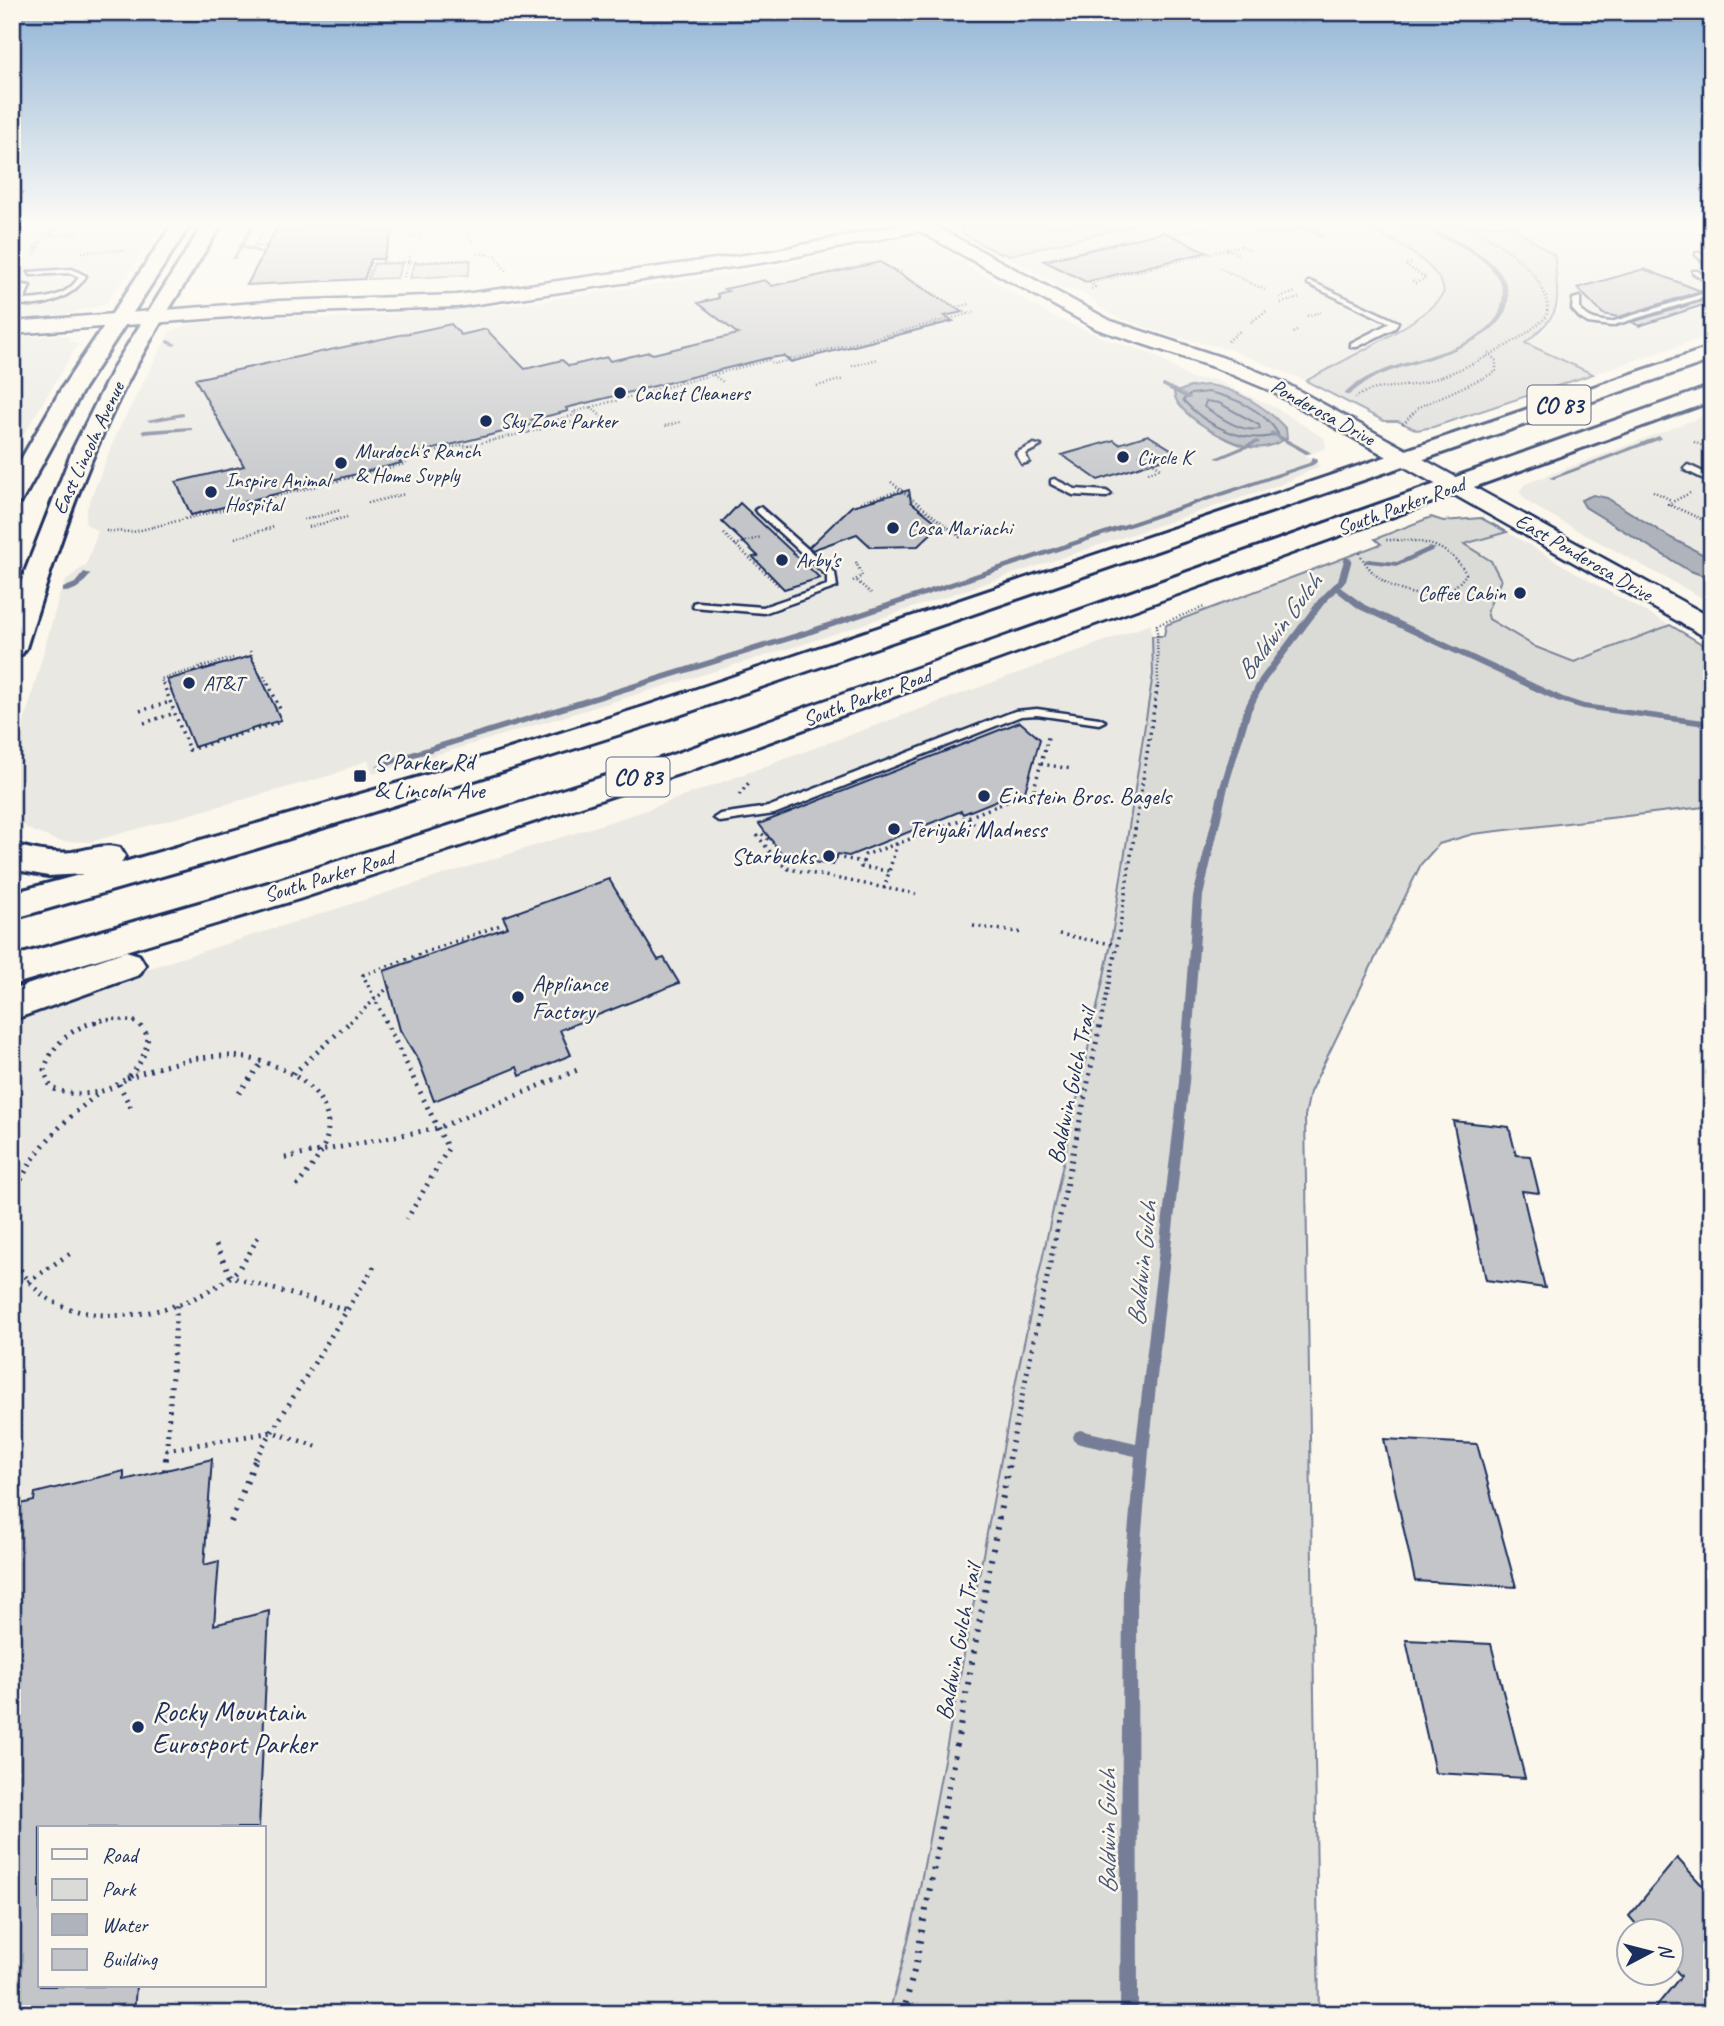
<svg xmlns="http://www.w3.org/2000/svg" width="1724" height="2026" viewBox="0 0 1724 2026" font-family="Caveat,sans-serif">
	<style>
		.built { fill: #eae8e2; fill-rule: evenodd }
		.green { fill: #dadad7; stroke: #7a849a; stroke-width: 2 }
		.water { fill: #afb3bb; stroke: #747e96; stroke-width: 2 }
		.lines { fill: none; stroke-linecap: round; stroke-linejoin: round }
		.shore { stroke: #566483; stroke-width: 2 }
		.stream { fill: #747e96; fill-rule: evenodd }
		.building { fill: #c3c5c9; stroke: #1b2f5e; stroke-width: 2 }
		.service-casing { stroke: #1b2f5e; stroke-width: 5 }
		.tertiary-casing { stroke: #1b2f5e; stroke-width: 5 }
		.primary-casing { stroke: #1b2f5e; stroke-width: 6 }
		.trunk-casing { stroke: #1b2f5e; stroke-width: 6 }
		.path-far3 { stroke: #1b2f5e; stroke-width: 2.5; stroke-dasharray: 1 2.5; stroke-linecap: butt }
		.path-far2 { stroke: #1b2f5e; stroke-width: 3.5; stroke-dasharray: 2 4.5; stroke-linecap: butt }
		.path-far1 { stroke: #1b2f5e; stroke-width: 5; stroke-dasharray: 2 6; stroke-linecap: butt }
		.path { stroke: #1b2f5e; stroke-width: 6; stroke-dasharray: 2.5 8; stroke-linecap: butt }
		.service { fill: #fbf7ec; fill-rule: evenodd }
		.tertiary { fill: #fbf7ec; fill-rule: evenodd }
		.primary { fill: #fbf7ec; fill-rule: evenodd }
		.trunk { fill: #fbf7ec; fill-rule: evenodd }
		.poi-dot { fill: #1b2f5e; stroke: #fbf7ec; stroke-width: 2.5 }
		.labels { text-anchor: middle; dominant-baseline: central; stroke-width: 5; stroke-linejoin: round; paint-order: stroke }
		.far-poi-label { font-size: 21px; fill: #1b2f5e; stroke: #fbf7ec; text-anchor: start }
		.far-street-label { font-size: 21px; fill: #1b2f5e; stroke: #fbf7ec }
		.shield { fill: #fbf7ec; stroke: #5e6b89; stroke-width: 2 }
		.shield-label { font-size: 23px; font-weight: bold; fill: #1b2f5e }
		.poi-label { font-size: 24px; fill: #1b2f5e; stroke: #fbf7ec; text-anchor: start }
		.street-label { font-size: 24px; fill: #1b2f5e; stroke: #fbf7ec }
		.water-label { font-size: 26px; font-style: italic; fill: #47577a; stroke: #fbf7ec }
		.near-poi-label { font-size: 28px; fill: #1b2f5e; stroke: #fbf7ec; text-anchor: start }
	</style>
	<rect width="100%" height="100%" fill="#fbf7ec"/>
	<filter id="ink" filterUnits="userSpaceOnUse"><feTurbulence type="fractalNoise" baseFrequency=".0143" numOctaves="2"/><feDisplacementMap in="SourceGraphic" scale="14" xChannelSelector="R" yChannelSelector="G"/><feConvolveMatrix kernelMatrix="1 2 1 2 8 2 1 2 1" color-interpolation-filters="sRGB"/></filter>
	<g filter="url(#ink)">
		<!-- built -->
		<path class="built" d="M12,225H162L106,304L62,315L12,318Z
			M1136,225H1247L1273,228L1294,225H1356L1382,234L1410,252L1435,273L1444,292L1435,303L1411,322L1306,381L1229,349L1164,334L1117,317L1099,308L1097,303L1080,291L1060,287L1009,257Z
			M1510,225H1712V335L1593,374L1525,343L1544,330L1559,309L1555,260L1554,255Z
			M901,239L927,241L1050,315L1112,341L1151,353L1191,379H1213L1278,409L1325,439L1326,448L1305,456L1320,466L1282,484L804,644L373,774L368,760L332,775L90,842L58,841L28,829L19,821L15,809L19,797L12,798V766L60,593L67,579L86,565L98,532L85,523L87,508L117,433L170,331L191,324L225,320L309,315L321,319L520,304L795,264Z
			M59,335L69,337V341L78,344L12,454V338Z
			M1712,413V603L1575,529L1529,503L1519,492L1525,484Z
			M1507,532L1595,584L1670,625L1574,662L1500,628L1489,619L1487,611L1496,592L1463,544Z
			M1151,624L1153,674L1110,948L1017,1375L915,1913L889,2014H12V1017L62,996L641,812ZM40,1828H264V1986H40Z"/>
		<!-- green -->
		<path class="green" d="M956,225H1136L1010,255L996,252L963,234V227Z
			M1356,225H1510L1554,255L1555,260C1558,307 1564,312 1525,343L1593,374L1433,427L1417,430L1398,421H1384L1306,381C1337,363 1429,321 1444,292C1440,262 1382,233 1356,225Z
			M471,260L468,275L410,278L415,263Z
			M402,263L397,278L368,279L374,264Z
			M1431,517L1443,521L1481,518L1507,532L1464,544L1491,561L1501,580L1487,611L1489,619L1536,647L1574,662L1670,625L1712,650V806L1473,834L1439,844L1421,864L1310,1092L1305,1116L1319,2014H889L915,1913L1017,1375L1110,948L1153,674L1152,636H1164L1166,625L1381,544L1375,539Z"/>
		<!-- water -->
		<path class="water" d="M1208,385C1236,388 1268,408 1286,429L1287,438C1276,445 1262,449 1249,447C1228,443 1177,415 1174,393L1190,387Z
			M1593,495L1607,498L1671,538L1712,559V579L1688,570L1585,507L1581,500Z"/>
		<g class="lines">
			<!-- shore -->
			<path class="shore" d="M1208,392C1233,397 1265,410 1278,434C1245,446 1205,425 1183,400L1191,394Z
				M1206,401L1219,403L1259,425L1260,429C1240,433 1221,417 1204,407Z"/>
			<!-- stream -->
			<path class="stream" d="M251,225H255L244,245L264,252L261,254L242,248L236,259H232Z
				M1302,225H1307L1326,237L1322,238L1307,229L1280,234H1256L1254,233L1256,232H1280L1303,226Z
				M1416,225H1422C1450,236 1498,255 1507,287C1521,342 1422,359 1386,373C1372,378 1361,385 1349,395H1345V393C1356,383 1367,376 1381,371C1416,357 1476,349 1497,317C1500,313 1501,306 1502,301C1506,285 1494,270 1482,260C1462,244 1437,238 1416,225Z
				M168,340L177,344L174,346L166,343V341Z
				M12,360L15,359L18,361L12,364Z
				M1162,384H1166L1192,398L1187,399L1162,386Z
				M182,413L184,414V416L150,422L147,420Z
				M190,427L192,428V430L144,434L141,432L144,430Z
				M1272,431L1310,452L1311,453L1306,454L1270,434L1269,433Z
				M1659,436L1662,438L1661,439L1554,479L1549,478Z
				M1257,440L1260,442L1259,443L1220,459L1215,458Z
				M1311,457L1316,458L1317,462L1313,465L809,635L398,762L380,770L376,767L392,758L803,631L1309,463L1311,461Z
				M1429,547L1436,549L1398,566L1368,563L1364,561L1368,559L1397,562Z
				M1345,557L1352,559L1346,581L1340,587L1365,605L1563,697L1584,704L1712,721V727L1583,709L1557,701L1359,609L1336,591L1324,604L1266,681L1251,711L1228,787L1203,896L1189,1082L1149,1451L1137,1589L1138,2014H1120L1123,1589L1135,1456L1080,1444L1075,1442L1073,1437L1075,1432L1080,1430L1136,1443L1179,1082L1193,896L1220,787L1243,711L1259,679L1318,600L1338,580Z
				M84,572L91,574C83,584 76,592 63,592V588L75,583Z"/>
		</g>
		<!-- building -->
		<path class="building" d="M278,225H395L383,259H371L364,279L247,285Z
			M1164,232L1207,252L1086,282L1044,261Z
			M880,262L962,312L945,316L953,321L791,362L784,356L768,358L566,408L568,411L531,420L535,424L397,458L401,463L191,515L176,482L244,466L195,379L451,324L461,335L486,329L525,369L562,360L569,366L607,357L610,361L649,352L653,354L738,334L698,303L719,298L717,294L728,291L724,289L765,280L772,286Z
			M1644,269L1701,291L1619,317L1603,314L1577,288Z
			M1712,298V302L1639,326L1632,322Z
			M1148,435L1179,454L1098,480L1062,455L1114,440L1119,444Z
			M909,490L911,502L940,525L918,546L871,547L857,534L812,550L809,547L852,506Z
			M740,503L787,547L820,578L784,589L753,557L758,556L722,522Z
			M251,656L281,720L194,747L167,680Z
			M1020,722L1040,739L1024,795L1012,794L963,814L961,811L849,856L838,854L833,865L785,858L759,824Z
			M609,879L658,960L664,958L679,983L560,1030L571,1055L520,1076L517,1067L434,1101L419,1061L400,1030L384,971L508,927L503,917Z
			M1453,1121L1509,1127L1516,1155L1530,1156L1539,1193L1522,1191L1545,1288L1486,1280Z
			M1384,1439L1477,1444L1516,1587L1415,1581Z
			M212,1459L204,1565L219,1561L214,1625L269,1611L259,1828H40V1986H136L134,2014H12V1506L34,1501L35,1493L124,1471V1480Z
			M1406,1640L1491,1644L1525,1778L1435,1773Z
			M1677,1858L1712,1896V2014H1650L1681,1976L1671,1965V1931H1642L1629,1916Z"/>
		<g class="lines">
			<!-- service casing -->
			<g class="service-casing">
				<path id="service" d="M1696,253H1700L1712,263V269L1696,255Z
					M72,269L86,276C74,297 38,312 15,302L24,289L12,287V283L30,286L24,300C45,299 67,297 79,277L71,273L31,275L29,272Z
					M1693,271H1697L1712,280V285L1693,273Z
					M1308,282H1312L1398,322L1395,328L1357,347H1351V343L1390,323L1308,284Z
					M1712,291V295L1611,326L1588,323L1580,318L1572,309L1573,299L1580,297V309C1588,319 1598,321 1611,322Z
					M1034,444L1041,446L1025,454L1029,462L1022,464L1016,453Z
					M1688,465L1712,476V483L1685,470L1684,468Z
					M1054,479L1075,489L1106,491L1111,494L1106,497L1073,495L1051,484V480Z
					M760,507L835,573L837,587L764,613L693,607V603L697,602L763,607L827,585V576L757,512L755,510Z
					M1037,709L1099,718L1105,721L1099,724L1037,715L1021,716L774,814L720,822L714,818L720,814L768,807L1015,711Z"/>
			</g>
			<!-- tertiary casing -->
			<g class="tertiary-casing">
				<path id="tertiary" d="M898,225H933L1111,321L1230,360L1283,382L1712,618V637L1702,635L1269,390L1216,368L1097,329L919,231L773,261L457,307L279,313L12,334V322L279,301L457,295L773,251Z"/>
			</g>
			<!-- primary casing -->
			<g class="primary-casing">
				<path id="primary" d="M172,225H190L84,388L24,497L21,502L12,504V475L62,388Z
					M203,225H221C189,278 154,330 126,385C83,469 54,558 26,648L22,654L12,657V605L73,449L115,365Z"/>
			</g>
			<!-- trunk casing -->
			<g class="trunk-casing">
				<path id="trunk" d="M1712,347V360L665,720L239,854L12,919V893L83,874L48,876L12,869V844C33,850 50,854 72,852C89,850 103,843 120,848L125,856L121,863L430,774L643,707Z
					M1712,386V401L691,770L299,899L12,985V957L275,881L669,756Z
					M126,951L139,955L145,965L139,975L12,1020V990Z"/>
			</g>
			<!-- path-far3 -->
			<path class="path-far3" d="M462,225L474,244
				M412,228L424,227
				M410,234L422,233
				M51,235L78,234
				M12,236H19
				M409,237H421
				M1240,246L1251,251
				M1227,249L1238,254
				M265,251L267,246L254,247L267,225
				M82,252L126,250
				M478,253L496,256L506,271
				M35,254L39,248H33L56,229
				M1043,260L1163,232L1171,235L1210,226
				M408,262L471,260
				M383,263L408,262
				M1411,263L1405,265L1426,278L1416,283L1411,280
				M884,265L901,272
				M1220,268L1265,290
				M904,276L968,314
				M404,277L410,256
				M365,280L371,263H383L385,257
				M1091,289L1095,287L1090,283L1240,246
				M1280,297L1296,292
				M1281,303L1300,298
				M958,307L970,304
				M1307,316L1321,312
				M1251,322L1268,310
				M1293,333L1297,331
				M1228,341L1241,330
				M852,366L878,359
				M713,375L723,382
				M817,386L844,379
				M1355,398C1373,384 1400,389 1422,383C1458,373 1520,343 1546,317C1557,279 1496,239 1467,225
				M591,407L602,417
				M1403,424L1419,407L1496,372V361L1488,352
				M665,426L680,422
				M529,433L524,428L576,415
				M1694,442L1712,450
				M468,446L581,420L573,412L768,360L773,364L976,312
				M1139,454L1161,468L1146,473
				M891,482L960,537L984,529
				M1653,491L1671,500
				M1690,493L1668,504L1712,524
				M861,502L902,490
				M368,503L405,494
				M304,520L341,510
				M309,527L347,517
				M983,529L994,537
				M106,531L133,532L405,464L409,459L462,445L468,446L465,449
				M940,533L948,526
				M1703,533L1712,529
				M724,534L778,585
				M958,534L977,528
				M235,538L274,527
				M735,545L761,537
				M1360,553C1375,591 1441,614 1466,574C1450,543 1418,539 1386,540
				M853,581L862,576L856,562
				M857,581L872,594
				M250,651L256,667
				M261,677L264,676L268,685
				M163,685L161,679L233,658
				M1158,685L1157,625L1204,607"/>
			<!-- path-far2 -->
			<path class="path-far2" d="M163,683L189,750L280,722
				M268,683L280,709L277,710
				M140,711L170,702
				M144,723L175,713
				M1041,764L1072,769
				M739,795L751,780
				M968,818L986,837
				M762,834L773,843
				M757,835L778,862L789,869L916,894
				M836,857L863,862L861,867L889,871
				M863,862L865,855L896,844
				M884,889L897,844L1033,792L1049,734
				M973,926L1024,933
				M1059,934L1117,945
				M95,1022L112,1019L135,1022
				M350,1022L390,986
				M386,1022L363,975L503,924
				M1101,1022L1117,945L1158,683"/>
			<!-- path-far1 -->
			<path class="path-far1" d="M103,1020C74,1026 53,1042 44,1070L51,1088C93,1105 144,1084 148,1036L138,1023L129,1020
				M385,1020L448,1149L407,1219
				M293,1074L352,1020
				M127,1078C159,1067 192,1056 226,1056C266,1056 337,1083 327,1136C323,1155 308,1171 297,1186
				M119,1084L132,1110
				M239,1093L263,1061
				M285,1158L438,1128L580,1069
				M12,1202C28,1155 59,1124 98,1094
				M216,1245L231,1277L348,1310
				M12,1256C23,1274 32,1289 50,1300C103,1330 184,1313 230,1277C244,1266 252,1248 260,1233
				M28,1282L72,1252
				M166,1450L272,1432L322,1448
				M166,1459L177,1304
				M255,1459L375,1265
				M1009,1459L1101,1020"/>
			<!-- path -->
			<path class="path" d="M165,1471L166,1458
				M231,1522L256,1458
				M903,2014L916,1963L1010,1458"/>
			<!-- service -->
			<use href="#service" class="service"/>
			<!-- tertiary -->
			<use href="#tertiary" class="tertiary"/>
			<!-- primary -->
			<use href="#primary" class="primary"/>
			<!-- trunk -->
			<use href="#trunk" class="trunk"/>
		</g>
	</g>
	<!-- sky -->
	<linearGradient id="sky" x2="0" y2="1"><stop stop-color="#91b4d6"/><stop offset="0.44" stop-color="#fdfbf6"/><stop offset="1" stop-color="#fdfbf6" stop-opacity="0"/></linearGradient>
	<rect width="1724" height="509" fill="url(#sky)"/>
	<!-- markers -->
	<g class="poi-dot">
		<circle cx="620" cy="393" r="7"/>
		<circle cx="486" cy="421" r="7"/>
		<circle cx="1123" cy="457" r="7"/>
		<circle cx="341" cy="463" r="7"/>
		<circle cx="211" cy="492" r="7"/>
		<circle cx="893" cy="528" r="7"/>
		<circle cx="782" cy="560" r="7"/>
		<circle cx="1520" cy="593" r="7"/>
		<circle cx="189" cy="683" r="7"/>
		<rect x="353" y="769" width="14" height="14" rx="3.5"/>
		<circle cx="984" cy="796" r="7"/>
		<circle cx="894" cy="829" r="7"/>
		<circle cx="829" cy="856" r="7"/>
		<circle cx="518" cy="997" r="7"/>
		<circle cx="138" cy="1727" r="7"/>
	</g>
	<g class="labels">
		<!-- far-poi labels -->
		<g class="far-poi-label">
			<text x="634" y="393">Cachet Cleaners</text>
			<text x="500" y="421">Sky Zone Parker</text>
			<text x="355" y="451">Murdoch's Ranch<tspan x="355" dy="24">&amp; Home Supply</tspan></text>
			<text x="1137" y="457">Circle K</text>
			<text x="225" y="480">Inspire Animal<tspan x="225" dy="24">Hospital</tspan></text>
			<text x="907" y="528">Casa Mariachi</text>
			<text x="796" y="560">Arby's</text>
			<text x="1506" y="593" text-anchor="end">Coffee Cabin</text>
			<text x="203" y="683">AT&amp;T</text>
		</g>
		<!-- far-street labels -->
		<g class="far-street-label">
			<text transform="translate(1323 412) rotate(29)">Ponderosa Drive</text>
			<text transform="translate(88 448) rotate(-65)">East Lincoln Avenue</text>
			<text transform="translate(1401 506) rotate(-20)">South Parker Road</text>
			<text transform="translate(1584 557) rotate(30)">East Ponderosa Drive</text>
			<text transform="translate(867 697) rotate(-20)">South Parker Road</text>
			<text transform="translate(329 876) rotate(-17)">South Parker Road</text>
		</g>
		<!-- shield labels -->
		<g class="shield">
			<rect x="1527.5" y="385.5" width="63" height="39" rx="5"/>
			<rect x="606.5" y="757.5" width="63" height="39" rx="5"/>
		</g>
		<g class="shield-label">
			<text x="1559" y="405">CO 83</text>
			<text x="638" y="777">CO 83</text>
		</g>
		<!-- poi labels -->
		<g class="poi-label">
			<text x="374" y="762">S Parker Rd<tspan x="374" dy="28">&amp; Lincoln Ave</tspan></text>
			<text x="998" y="796">Einstein Bros. Bagels</text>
			<text x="908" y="829">Teriyaki Madness</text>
			<text x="815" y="856" text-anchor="end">Starbucks</text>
			<text x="532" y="983">Appliance<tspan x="532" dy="28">Factory</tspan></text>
		</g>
		<!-- street labels -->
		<g class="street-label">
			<text transform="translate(1071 1086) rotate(-78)">Baldwin Gulch Trail</text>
			<text transform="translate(958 1642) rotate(-79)">Baldwin Gulch Trail</text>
		</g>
		<!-- water labels -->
		<g class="water-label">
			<text transform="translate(1279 627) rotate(-53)">Baldwin Gulch</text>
			<text transform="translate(1142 1264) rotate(-84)">Baldwin Gulch</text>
			<text transform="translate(1107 1832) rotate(-90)">Baldwin Gulch</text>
		</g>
		<!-- near-poi labels -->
		<g class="near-poi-label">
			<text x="152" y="1711">Rocky Mountain<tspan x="152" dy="32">Eurosport Parker</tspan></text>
		</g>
	</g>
	<!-- margin -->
	<rect width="1724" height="2026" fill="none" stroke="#fbf7ec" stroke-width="42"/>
	<rect x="21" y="21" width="1682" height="1984" fill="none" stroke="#1b2f5e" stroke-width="2.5" filter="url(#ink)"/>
	<!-- legend -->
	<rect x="38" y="1826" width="228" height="161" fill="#fbf7ec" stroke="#a1a7b3" stroke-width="2"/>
	<rect x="52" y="1849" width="35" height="10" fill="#fbf7ec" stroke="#a1a7b3" stroke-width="2"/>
	<text x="102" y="1862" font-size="21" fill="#1b2f5e">Road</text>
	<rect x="52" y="1879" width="35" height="21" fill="#dadad7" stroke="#a1a7b3" stroke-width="2"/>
	<text x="102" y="1896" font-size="21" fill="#1b2f5e">Park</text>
	<rect x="52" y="1914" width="35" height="21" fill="#afb3bb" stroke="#a1a7b3" stroke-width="2"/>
	<text x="102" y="1932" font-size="21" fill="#1b2f5e">Water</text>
	<rect x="52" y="1949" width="35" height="21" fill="#c3c5c9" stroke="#a1a7b3" stroke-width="2"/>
	<text x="102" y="1966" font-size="21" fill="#1b2f5e">Building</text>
	<!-- north arrow -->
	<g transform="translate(1650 1952) rotate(83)"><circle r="33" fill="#fbf7ec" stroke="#a1a7b3" stroke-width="2"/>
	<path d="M0-5L12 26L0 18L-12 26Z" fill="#1b2f5e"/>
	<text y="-10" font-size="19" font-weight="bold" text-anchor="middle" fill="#1b2f5e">N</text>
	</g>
</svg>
